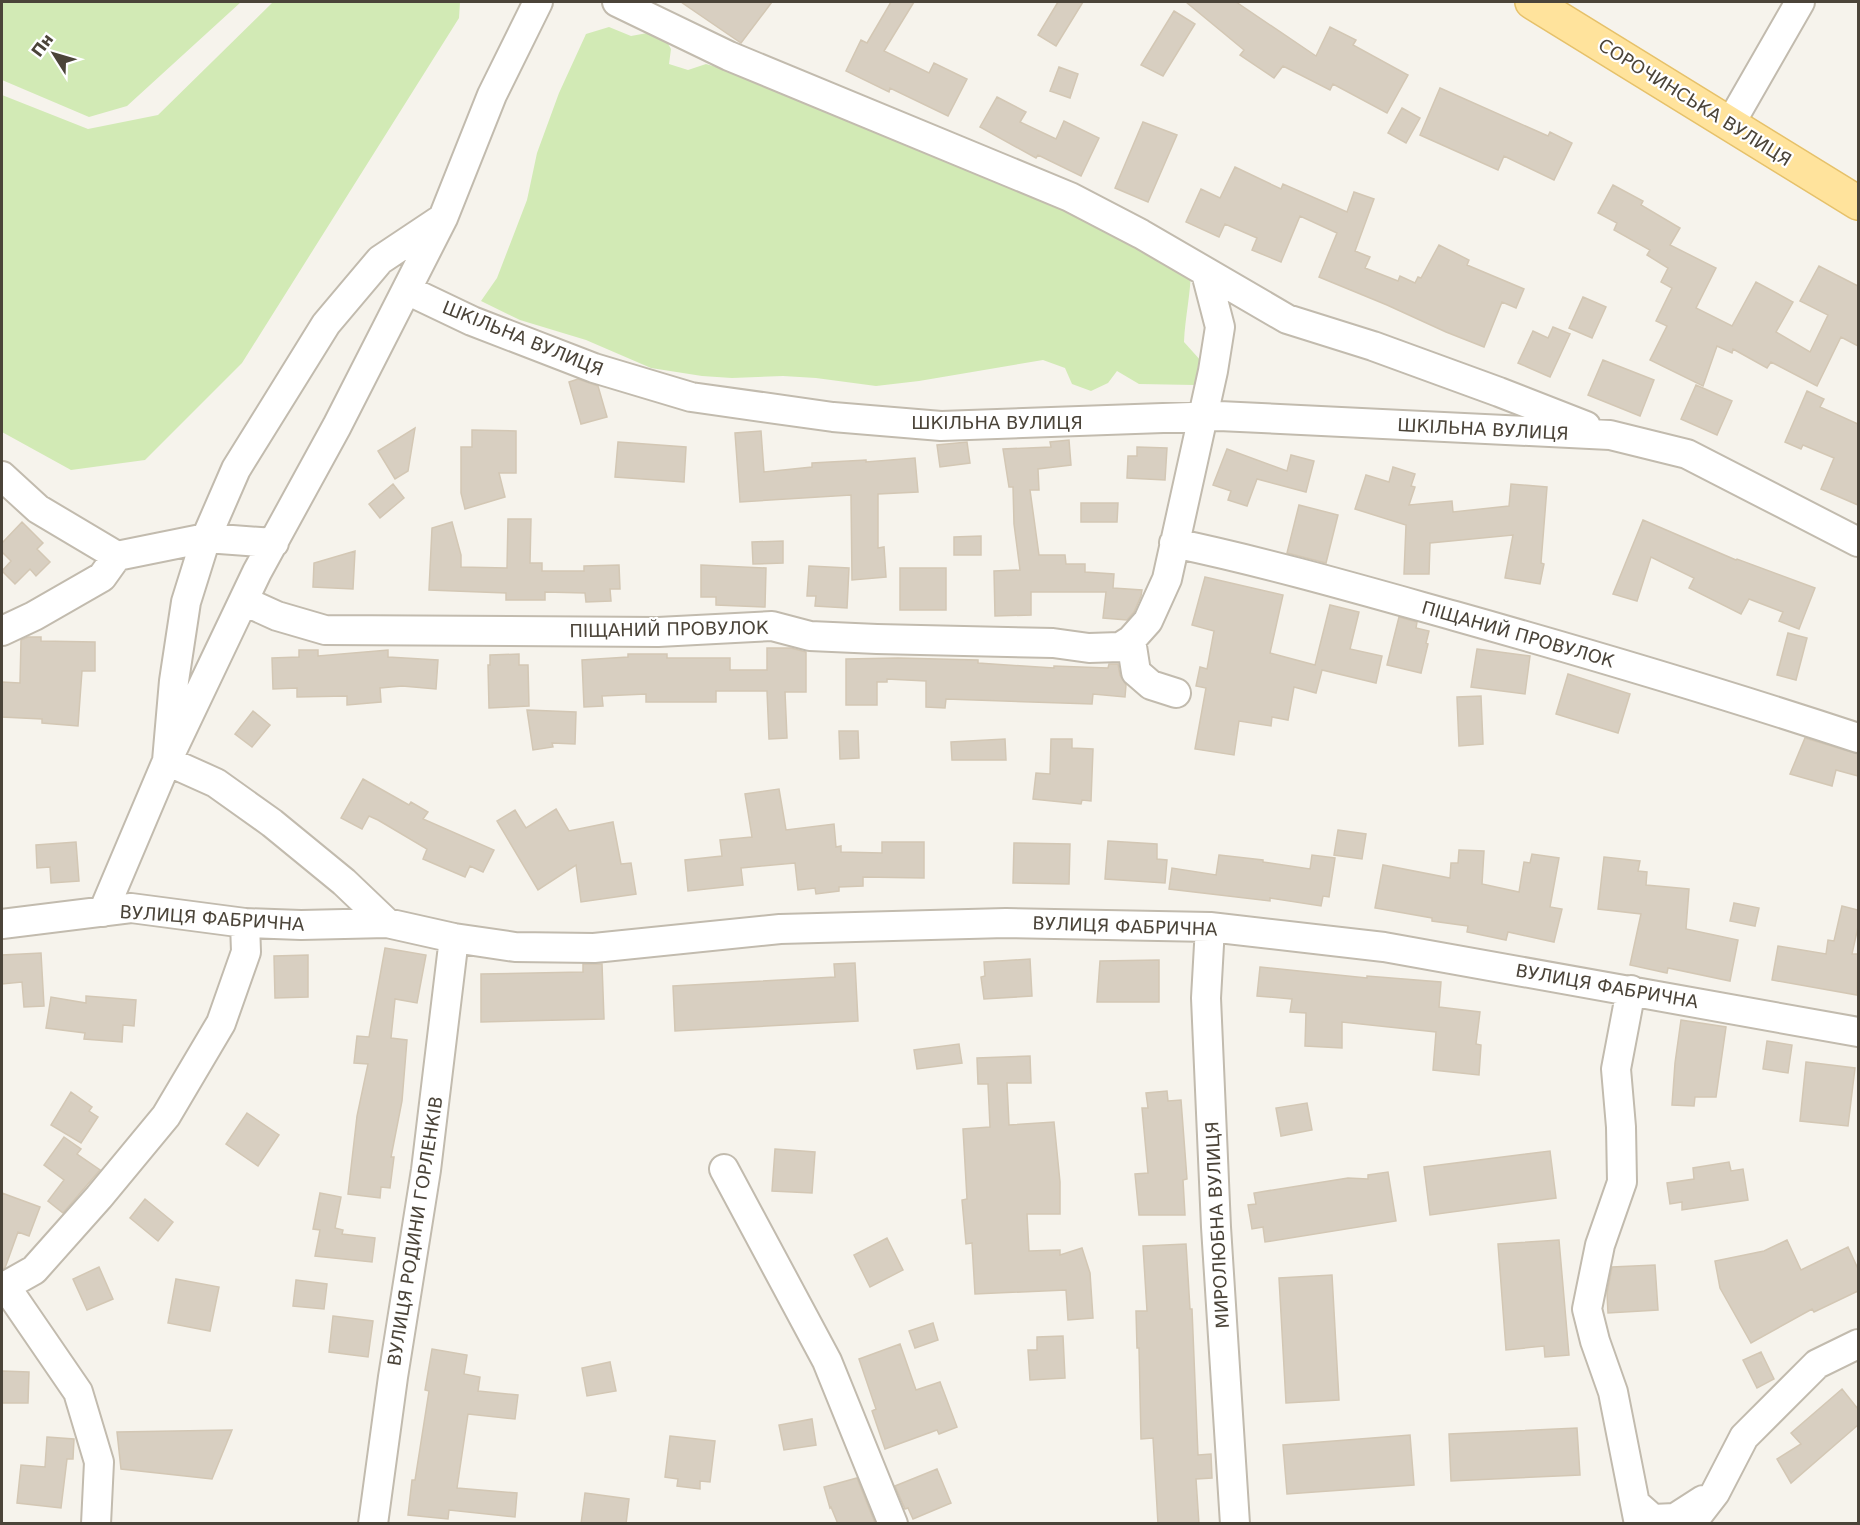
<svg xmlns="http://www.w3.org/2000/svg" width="1860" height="1525" viewBox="0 0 1860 1525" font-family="'DejaVu Sans',sans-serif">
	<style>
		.green { fill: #d2eab5 }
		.building { fill: #d8cfc1; stroke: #d3c7b4; stroke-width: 1.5 }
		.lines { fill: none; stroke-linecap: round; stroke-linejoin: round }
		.minor-casing { stroke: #c2bbae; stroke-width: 32 }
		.major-casing { stroke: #e6c16a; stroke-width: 36 }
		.minor { stroke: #fff; stroke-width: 28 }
		.major { stroke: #ffe39c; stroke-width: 33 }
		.labels { text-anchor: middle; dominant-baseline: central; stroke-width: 4.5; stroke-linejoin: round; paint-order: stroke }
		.street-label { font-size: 18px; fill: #4b4439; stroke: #fff }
	</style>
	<rect width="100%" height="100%" fill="#f6f3ec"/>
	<!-- green -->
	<path class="green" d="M2,2H241L127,106L89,117L2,80Z
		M273,2H460L459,18L242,363L145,460L71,470L2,432V95L88,129L158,115Z
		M609,27L631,36L653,32L663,35L671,49L669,64L688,70L706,64L741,74L915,142L1191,267C1191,293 1185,317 1184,342L1202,362L1195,385L1139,384L1117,371L1108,383L1091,391L1072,384L1065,368L1043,360L919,381L876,386L816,378L783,376L732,378L702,376L651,368L586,340L520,320L481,301L497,278L527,200L537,153L559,93L586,34Z"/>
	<!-- building -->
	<path class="building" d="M681,2H772L741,43Z
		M891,2H914L884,51L929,73L934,63L967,79L948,116L890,88L889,92L846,71L861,40L867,43Z
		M1058,2H1083L1056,46L1038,35Z
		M1186,2H1236L1316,56L1330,27L1356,40L1353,45L1408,75L1387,113L1333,84L1330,90L1283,66L1274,78L1240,55L1244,50Z
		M1174,11L1195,24L1163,76L1141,65Z
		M1059,67L1078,74L1070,98L1050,91Z
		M1440,88L1548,136L1550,132L1572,143L1554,180L1504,156L1498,170L1420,135Z
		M997,97L1026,112L1020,122L1056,139L1064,121L1099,138L1081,176L1038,155L1036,158L980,127Z
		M1402,108L1420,118L1406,143L1388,133Z
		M1143,122L1177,135L1148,202L1115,188Z
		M1235,167L1281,189L1283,184L1347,212L1354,192L1374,199L1355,251L1370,257L1365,268L1398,281L1400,276L1415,283L1418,277L1421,278L1439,245L1469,260L1467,265L1524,289L1516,308L1502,302L1484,347L1446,332L1387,305L1319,277L1337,233L1300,216L1281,262L1252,250L1257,238L1225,224L1219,237L1186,222L1201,189L1220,198Z
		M1613,185L1643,201L1641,205L1680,228L1670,245L1716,268L1696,308L1732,326L1756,282L1793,302L1776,332L1810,352L1828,315L1800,301L1819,266L1858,286V346L1841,337L1817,386L1771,362L1767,368L1733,349L1732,353L1717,346L1703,386L1650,360L1667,326L1656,321L1672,288L1661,282L1668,268L1647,255L1650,250L1614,230L1617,223L1598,213Z
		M1583,297L1606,307L1592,338L1569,328Z
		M1553,327L1570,334L1550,377L1518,363L1533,331L1548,338Z
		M1603,360L1654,380L1640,416L1588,395Z
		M578,379L598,386L607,417L581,424L569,382Z
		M1696,385L1732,401L1717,435L1681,419Z
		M1807,391L1824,399L1820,407L1858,424V505L1821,489L1834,458L1803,445L1801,449L1785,442Z
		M415,428L408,471L395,479L378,451Z
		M472,430L516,431V473H499L505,497L465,509L461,493V447H472Z
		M761,431L764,472L812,467V463L866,460V462L915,458L918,492L878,494V548L884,547L886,577L852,580L851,495L740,502L735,433Z
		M1069,440L1071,465L1038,469L1039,490H1030L1039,555H1065L1066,564H1085V572L1114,574L1113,588L1142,590L1141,596L1134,612L1127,620L1103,618L1106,592H1031V615L995,616L994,571L1020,570L1014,524L1013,487H1009L1003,449L1051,447L1050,442Z
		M618,442L686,447L684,482L615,477Z
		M967,442L970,463L940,467L937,445Z
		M1137,447L1167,448L1165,480L1127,478L1128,456H1137Z
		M1227,449L1287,471L1291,455L1314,461L1306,492L1257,479L1247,506L1228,500L1231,491L1213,485Z
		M1393,467L1415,474L1411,486L1415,487L1409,505L1452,501L1453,512L1509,506L1511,484L1547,487L1541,563L1544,564L1540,584L1505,578L1513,535L1430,543L1429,574H1404L1406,525L1355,509L1366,475L1389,482Z
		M393,484L404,498L380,518L369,504Z
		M1081,503H1118L1117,522H1081Z
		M1299,505L1338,515L1326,563L1287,553Z
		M508,519H531L530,563H542V571H584V566L619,565L620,589H610L611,601L586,602L585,593L545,592V600H506V593L429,590L432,528L452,522L461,555V567L507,568Z
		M1643,520L1736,560L1737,559L1815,588L1799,629L1779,621L1783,612L1749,599L1741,614L1689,588L1694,578L1651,557L1637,601L1613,594Z
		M22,522L43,543L37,549L50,562L36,576L30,569L15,584L2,571L11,561L2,552V543Z
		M981,536V555H954V537Z
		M783,541V563L753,564L752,542Z
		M355,551L353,589L313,587L314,563Z
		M701,565L766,568L765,607L716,605V597H701Z
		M809,566L849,568L847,608L815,606L816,596H807Z
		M900,568H946V610H900Z
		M1205,577L1283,595L1270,653L1315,665L1330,605L1359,612L1350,649L1382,656L1376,683L1322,670L1316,693L1294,687L1288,720L1272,717L1271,726L1239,721L1234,755L1195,749L1206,688L1196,686L1200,667L1207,669L1214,631L1192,625Z
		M1399,617L1417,622L1416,628L1429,631L1426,643L1428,644L1421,673L1387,665Z
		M1788,633L1807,638L1796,680L1777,675Z
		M28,637H41V641L95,642V671H82L78,726L42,723V719L2,717V682L20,683L21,640Z
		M767,648H791L806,652V692H785L787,738L769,739L767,691H716V702H646V694L602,696L603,706L584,707L582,660L628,657V654H667V658H730V670H767Z
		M1477,649L1530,656L1525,694L1471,687Z
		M299,650H318V656L388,650V657L438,660L436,689L402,686L380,688L381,702L347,705V696L297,697V688L273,689L272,658L299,657Z
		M519,654V665H528L529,706L489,708L488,665H490V655Z
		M898,658L978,660V663L1054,668V666L1108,668L1109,664H1118L1120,675L1126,685L1125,697L1093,694L1092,704L946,699L945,708L926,707V681L887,679V682H877V705H846V659Z
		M1568,674L1630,694L1618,733L1556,714Z
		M1481,696L1483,744L1459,746L1457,697Z
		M527,710L576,712L575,744L552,743L553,747L533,750Z
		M253,711L270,725L252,747L235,734Z
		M839,731H858L859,758L840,759Z
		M1805,738L1858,754V776L1836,770L1832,786L1790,774Z
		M1005,739L1006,760H952L951,742Z
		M1051,739H1072V748L1093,749L1091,801L1082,800L1081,804L1033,799L1036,773L1050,774Z
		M363,779L409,805L411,802L428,812L423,819L494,850L483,872L470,866L465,877L423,859L427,849L378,820L369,816L362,829L341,818Z
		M779,789L786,830L834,824L836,847L841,846V852L882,853V842H924V878L863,877V886L839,887V891L816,894L815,888L798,890L795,863L741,868L743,885L688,891L685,860L722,856L720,840L752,837L745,794Z
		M556,809L569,831L613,822L621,864L631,863L636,894L581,902L576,865L538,890L497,821L515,810L526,828Z
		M1338,830L1366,834L1362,859L1334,855Z
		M1108,841L1157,844V859L1167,860L1165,883L1105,879Z
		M76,842L79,881L51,883L50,867L37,868L36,845Z
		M1014,843L1070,844L1069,884L1013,883Z
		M1459,850L1484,851L1482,884L1519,892L1524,862L1530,863L1532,854L1559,858L1550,907L1562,909L1554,942L1508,932L1506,940L1467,932L1468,926L1432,921V918L1375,908L1383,865L1450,878L1451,863H1458Z
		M1219,855L1263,860V862L1310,869L1312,855L1335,858L1329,897L1323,896L1321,906L1270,898V901L1169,889L1172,868L1216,875Z
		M1604,857L1640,861L1638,871L1647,872L1646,885L1689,889L1686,929L1738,940L1730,981L1668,968L1667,973L1630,965L1641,914L1598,909Z
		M1734,903L1759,908L1755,926L1730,921Z
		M1842,906L1858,910V927L1852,954H1858L1857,995L1772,980L1778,946L1826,954L1828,940L1834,941Z
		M385,948L426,955L417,1003L395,999L391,1038L407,1040L402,1101L391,1157H394L390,1188L381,1187L380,1198L348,1194L357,1116L368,1064L354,1063L357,1036L369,1037Z
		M41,953L44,1006L24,1007L22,982L2,984V955Z
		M308,955V997L275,998L274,956Z
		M1030,959L1032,996L984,999L981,977L985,976L984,962Z
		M1159,960V1002H1097L1100,961Z
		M855,963L858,1021L675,1031L673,986L835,977L834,964Z
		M583,964H602L604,1019L481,1022V974L583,972Z
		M1260,967L1367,978V976L1441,982L1439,1007L1480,1012L1476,1044L1481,1045L1479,1075L1433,1070L1436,1032L1342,1022V1048L1305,1046L1306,1013L1290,1012L1292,999L1257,996Z
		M86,996L136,1000L134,1026L123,1025L122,1042L84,1039L85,1033L46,1028L51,997L86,1003Z
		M1681,1020L1726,1027L1716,1097H1695L1694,1106L1672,1105L1675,1063Z
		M1767,1041L1792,1045L1788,1073L1763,1069Z
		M959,1044L962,1063L917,1069L914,1050Z
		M1030,1056L1031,1083H1007L1009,1125L1054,1122L1060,1182V1214H1027L1029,1251L1060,1250V1255L1082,1248L1090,1273L1093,1318L1068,1320L1066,1290L975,1294L972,1243L966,1244L962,1200L967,1199L963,1129L990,1127L988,1084H978L977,1058Z
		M1806,1062L1855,1068L1848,1126L1800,1121Z
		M1167,1091L1168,1101L1181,1100L1187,1179L1183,1180L1185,1215H1139L1135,1174L1148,1173L1142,1108H1148L1146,1093Z
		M71,1092L92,1107L89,1111L98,1117L81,1143L51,1125Z
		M1307,1103L1312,1130L1281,1136L1276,1108Z
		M247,1113L279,1135L258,1166L226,1144Z
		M64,1137L81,1149L77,1154L100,1170L63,1213L48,1201L64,1180L44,1165Z
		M775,1149L815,1152L812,1193L772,1191Z
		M1550,1151L1556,1198L1430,1215L1424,1167Z
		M1729,1162L1731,1171L1743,1169L1748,1200L1682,1210V1202L1670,1204L1667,1183L1694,1179L1693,1168Z
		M1388,1172L1396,1221L1265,1242L1263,1227L1252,1229L1248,1205L1256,1204L1254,1193L1348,1178L1368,1179V1175Z
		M2,1193L40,1207L29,1236L18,1232L5,1268L2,1269Z
		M320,1193L341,1197L335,1228L343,1230L342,1234L375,1238L372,1262L315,1256L320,1230L313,1229Z
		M145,1199L173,1222L158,1241L130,1218Z
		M887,1238L903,1270L870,1287L854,1255Z
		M1559,1240L1569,1355L1545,1357L1544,1346L1506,1350L1498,1244Z
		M1787,1240L1801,1270L1848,1247L1858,1269V1291L1814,1312L1812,1309L1751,1343L1720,1288L1715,1261L1764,1251Z
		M1186,1244L1190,1309H1192L1198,1455L1211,1454L1212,1478L1196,1479L1199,1524H1158L1153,1438L1141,1439L1139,1348H1137L1136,1311H1147L1143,1246Z
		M1655,1265L1658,1310L1608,1313L1607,1293L1612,1267Z
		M99,1267L113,1299L87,1310L73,1279Z
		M1332,1275L1339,1400L1286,1403L1279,1278Z
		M176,1279L219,1287L210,1331L168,1323Z
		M296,1280L327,1284L324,1309L293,1306Z
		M333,1316L373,1321L368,1357L329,1352Z
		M933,1323L938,1340L915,1348L909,1331Z
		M1063,1336L1065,1378L1030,1380L1028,1350H1037V1337Z
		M900,1344L916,1390L940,1382L957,1427L939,1434L937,1430L885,1449L872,1411L876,1409L859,1359Z
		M432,1349L467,1355L464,1374L480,1377L478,1391L518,1395L515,1419L468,1414L457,1488L517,1493L515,1517L449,1510L448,1519L408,1515L412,1480H415L429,1391L425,1390Z
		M1761,1352L1774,1379L1757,1388L1743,1360Z
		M610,1362L616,1391L587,1396L582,1368Z
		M2,1371L29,1372L28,1403H2Z
		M1842,1389L1858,1409V1425L1791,1483L1777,1459L1801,1444L1791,1433Z
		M812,1419L816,1445L784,1450L779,1425Z
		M1577,1428L1580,1475L1451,1481L1449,1434Z
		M232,1430L212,1479L121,1469L117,1432Z
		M1410,1435L1414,1485L1287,1494L1283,1445Z
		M670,1436L715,1441L710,1482L700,1481V1489L677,1486L678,1479L665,1477Z
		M47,1437L74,1439L73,1459H67L61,1508L17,1503L21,1465L45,1467Z
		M937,1469L951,1503L913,1519L908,1508L905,1509L895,1486Z
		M857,1478L875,1523L838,1524L831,1507L830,1508L824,1487Z
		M585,1493L629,1499L626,1524H581Z"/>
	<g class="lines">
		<!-- minor casing -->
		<g class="minor-casing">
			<path id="minor" d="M617,2L729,56L1070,197L1141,234L1287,319L1373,346L1499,392L1586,426
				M1730,124L1800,2
				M443,218L380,260L326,324L236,469L206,538L186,602L174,681L167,761L216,783L272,823L344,882L387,923L454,938L515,947L594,948L780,929L1006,923L1210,927L1384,947L1858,1032
				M407,290L472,321L594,368L691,397L833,417L941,426L1219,416L1610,435L1687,454L1858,542
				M2,476L38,509L117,556L206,538L274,543
				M1174,543C1269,563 1362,590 1455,616C1590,654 1725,694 1858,738
				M244,601L277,616L325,630L658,632L772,626L810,636L877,639L1053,643L1089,648L1120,647L1131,640L1148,621L1167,579L1213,371L1220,327L1206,273
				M2,631L34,616L102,577L117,556
				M1131,640L1136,672L1151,685L1176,693
				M103,912L167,761L257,572L337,426L443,218L492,95L538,2
				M2,924L131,908L245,923L301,925L387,923
				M1210,927L1206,998L1216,1227L1235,1524
				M1631,990L1616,1069L1621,1127L1622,1182L1600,1245L1587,1309L1595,1341L1613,1392L1639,1524
				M724,1169L827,1361L893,1524
				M6,1287L78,1392L99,1462L96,1524
				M2,1288L34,1270L99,1197L166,1116L221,1023L246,952L245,923
				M1636,1504L1653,1519L1675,1518L1703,1500
				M373,1524L393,1377L426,1170L454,938
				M1691,1524L1715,1493L1744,1437L1817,1364L1858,1344"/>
		</g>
		<!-- major casing -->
		<g class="major-casing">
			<path id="major" d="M1532,2L1858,203"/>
		</g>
		<!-- minor -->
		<use href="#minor" class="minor"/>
		<!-- major -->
		<use href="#major" class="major"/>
	</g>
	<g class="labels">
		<!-- street labels -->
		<g class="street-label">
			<text transform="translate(1695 102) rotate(32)">СОРОЧИНСЬКА ВУЛИЦЯ</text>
			<text transform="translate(523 338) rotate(22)">ШКІЛЬНА ВУЛИЦЯ</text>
			<text x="997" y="422">ШКІЛЬНА ВУЛИЦЯ</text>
			<text transform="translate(1483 429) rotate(3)">ШКІЛЬНА ВУЛИЦЯ</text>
			<text transform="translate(669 629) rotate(-1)">ПІЩАНИЙ ПРОВУЛОК</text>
			<text transform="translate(1518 634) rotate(16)">ПІЩАНИЙ ПРОВУЛОК</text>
			<text transform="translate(212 918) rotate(4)">ВУЛИЦЯ ФАБРИЧНА</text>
			<text transform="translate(1125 926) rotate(2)">ВУЛИЦЯ ФАБРИЧНА</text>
			<text transform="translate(1607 986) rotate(10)">ВУЛИЦЯ ФАБРИЧНА</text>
			<text transform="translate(1217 1225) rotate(-93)">МИРОЛЮБНА ВУЛИЦЯ</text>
			<text transform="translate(415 1231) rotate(-81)">ВУЛИЦЯ РОДИНИ ГОРЛЕНКІВ</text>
		</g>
	</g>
	<!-- border -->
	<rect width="1860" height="1525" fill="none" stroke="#4b4439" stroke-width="6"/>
	<!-- north arrow -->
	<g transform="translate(54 54) rotate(307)" stroke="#ffffff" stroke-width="4.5" paint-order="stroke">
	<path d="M0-4.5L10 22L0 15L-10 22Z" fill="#4b4439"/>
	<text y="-9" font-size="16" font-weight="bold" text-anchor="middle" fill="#4b4439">Пн</text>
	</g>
</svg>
